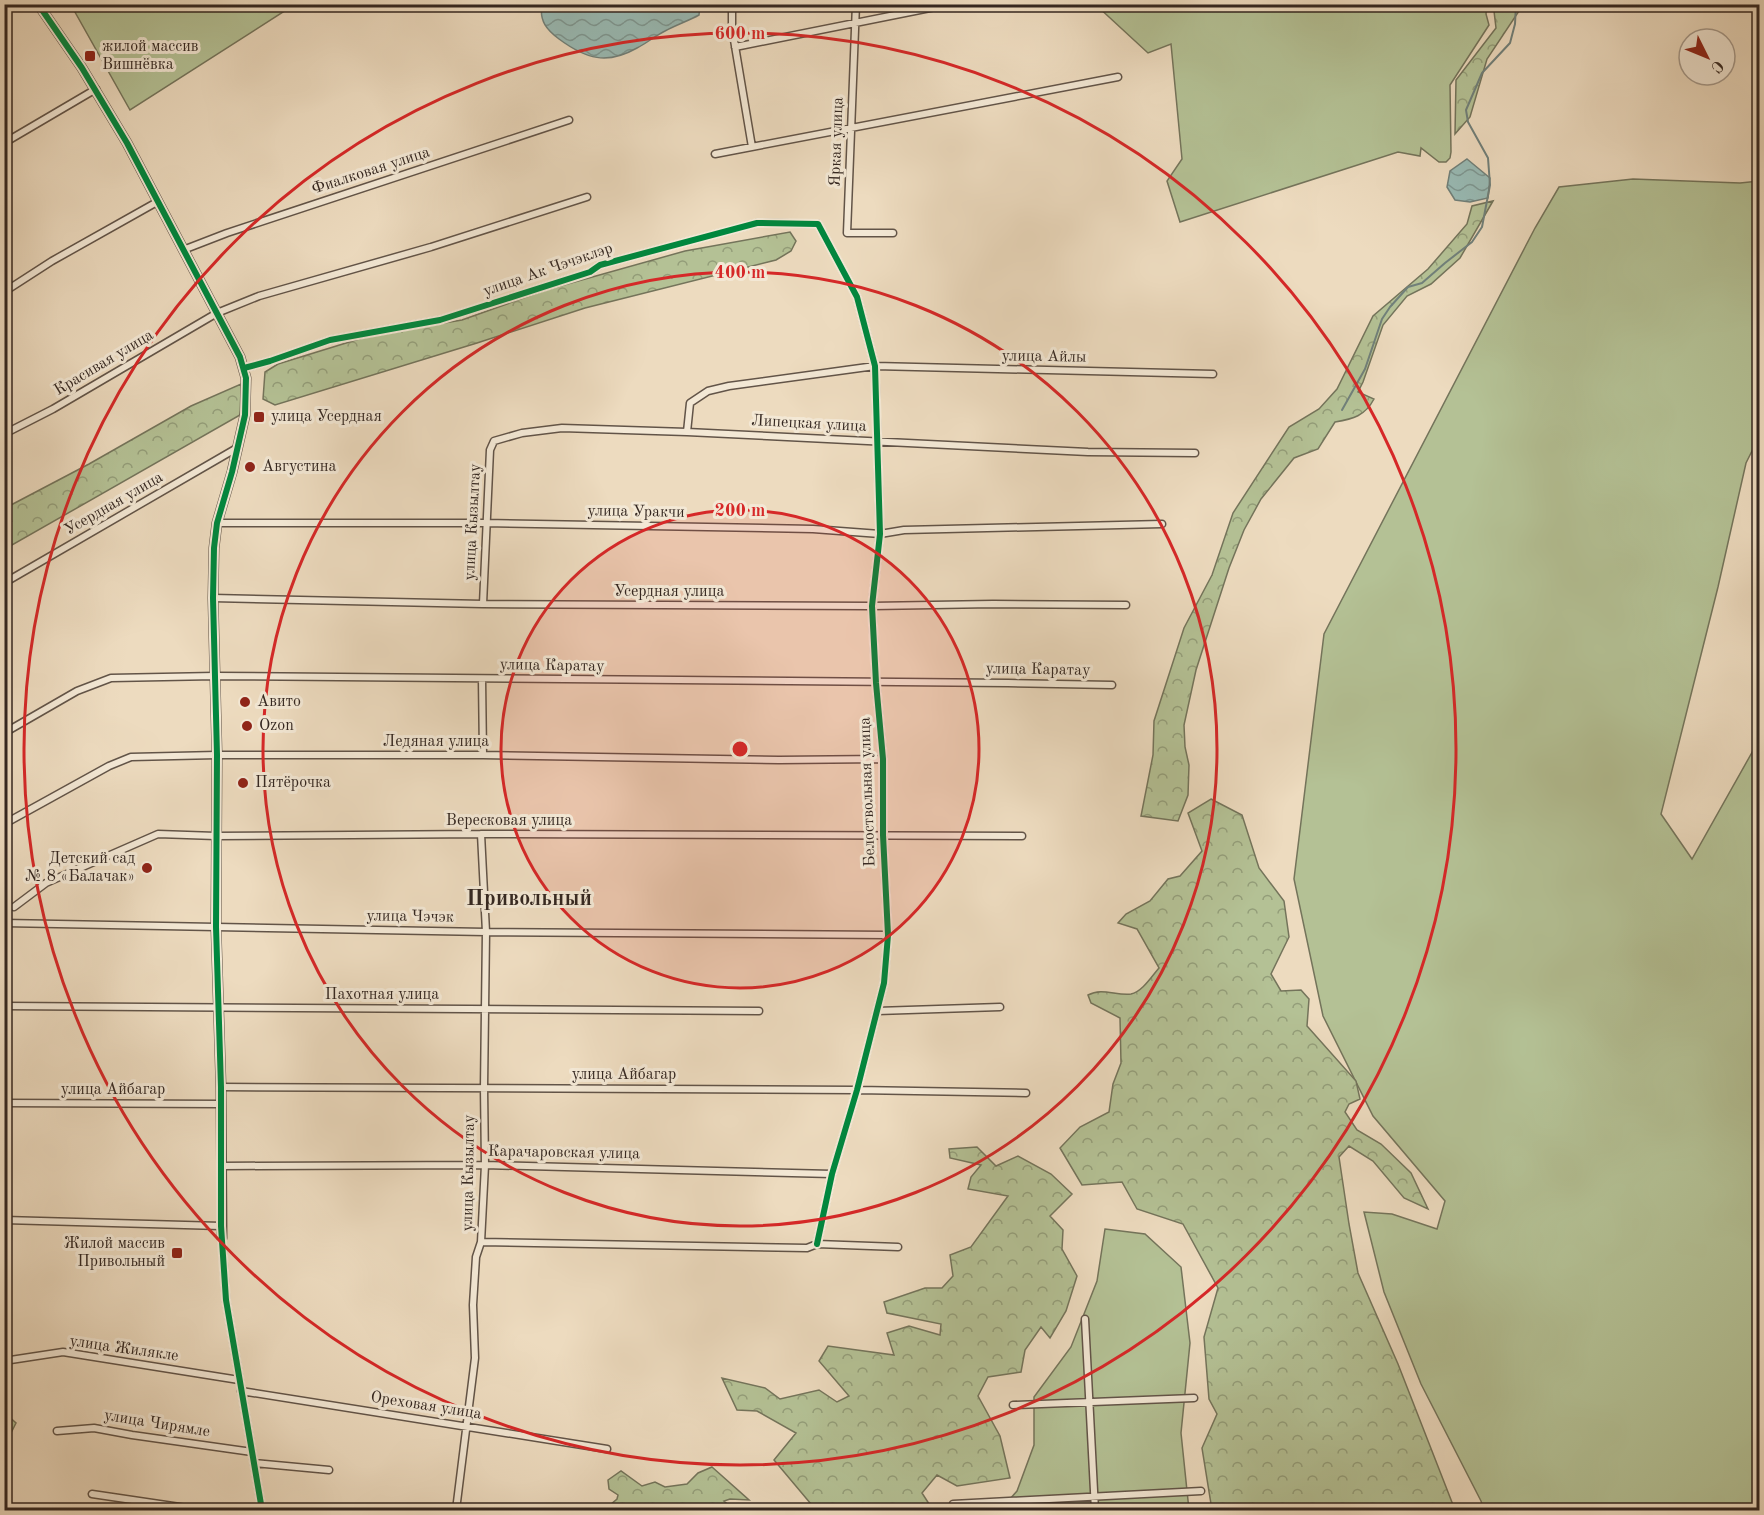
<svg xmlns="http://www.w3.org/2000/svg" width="1764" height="1515" viewBox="0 0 1764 1515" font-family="'Old Standard TT',serif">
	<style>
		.grass { fill: #b4c195; stroke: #74745b; stroke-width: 1.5 }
		.forest { fill: url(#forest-crowns); stroke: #74745b; stroke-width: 1.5 }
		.water { fill: url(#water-waves); stroke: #71807a; stroke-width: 1.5 }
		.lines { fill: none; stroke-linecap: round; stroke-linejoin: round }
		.stream { stroke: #71807a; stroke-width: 2 }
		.minor-casing { stroke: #625448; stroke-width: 9 }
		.tertiary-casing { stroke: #625448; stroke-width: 11 }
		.minor { stroke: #f3e8d5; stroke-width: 6 }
		.tertiary { stroke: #f3e8d5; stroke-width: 8 }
		.cycleway-casing { stroke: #f3e8d5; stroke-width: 10 }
		.cycleway { stroke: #00873e; stroke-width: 6 }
		.ring { fill: none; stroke: #d62828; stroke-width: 3 }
		.poi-dot { fill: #8f2418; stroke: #f3e8d5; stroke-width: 2 }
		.labels { text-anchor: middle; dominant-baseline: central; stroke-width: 6; stroke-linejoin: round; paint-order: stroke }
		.poi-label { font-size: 16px; fill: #342721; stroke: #f3e8d5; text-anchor: start }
		.street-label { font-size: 16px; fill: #342721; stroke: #f3e8d5 }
		.district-label { font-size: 22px; font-weight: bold; fill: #342721; stroke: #f3e8d5 }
		.centre { fill: #d62828; stroke: #f3e8d5; stroke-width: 3 }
		.ring-label { font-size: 18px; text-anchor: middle; font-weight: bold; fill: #d62828; stroke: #f3e8d5; stroke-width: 6; stroke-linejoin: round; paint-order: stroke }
	</style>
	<defs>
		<pattern id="forest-crowns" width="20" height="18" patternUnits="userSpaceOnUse" patternTransform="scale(1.5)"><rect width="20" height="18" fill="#b4c195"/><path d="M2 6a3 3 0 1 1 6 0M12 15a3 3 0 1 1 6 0" fill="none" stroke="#939d79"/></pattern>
		<pattern id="water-waves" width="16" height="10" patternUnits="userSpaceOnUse" patternTransform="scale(1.5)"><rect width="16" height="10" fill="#99bbb5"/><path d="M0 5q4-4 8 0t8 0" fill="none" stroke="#7e9893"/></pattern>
	</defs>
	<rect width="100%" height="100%" fill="#eddbbf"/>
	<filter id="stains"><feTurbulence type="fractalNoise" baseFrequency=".00333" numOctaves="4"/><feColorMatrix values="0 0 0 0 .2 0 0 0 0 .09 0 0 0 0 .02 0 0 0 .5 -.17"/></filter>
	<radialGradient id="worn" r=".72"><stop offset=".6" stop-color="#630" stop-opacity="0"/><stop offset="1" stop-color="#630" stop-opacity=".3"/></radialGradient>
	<!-- grass -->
	<path class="grass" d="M71,5H294L130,110Z
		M1096,5H1487L1486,14L1489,25L1450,85L1451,152L1450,158L1446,162H1439L1421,148L1420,156L1398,152L1180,222L1167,181L1182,159L1171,44L1148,53Z
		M1633,179L1740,183L1759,181V437L1746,463L1718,587L1661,814L1692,859L1759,740V1510H1484L1481,1501L1421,1384L1384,1292L1364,1212L1392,1214L1437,1229L1445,1201L1373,1116L1323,1016L1294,879L1324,634L1535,228L1559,187Z
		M1105,1229L1145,1234L1181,1267L1190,1343L1181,1433L1189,1510H1000L1017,1491L1034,1445V1397L1071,1347L1097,1281Z"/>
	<!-- forest -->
	<path class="forest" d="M1496,5H1523L1487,59L1470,117L1455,134L1456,80L1496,28L1494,11Z
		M1493,201L1460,258L1431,284L1407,296L1383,325L1363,382L1358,392L1374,399C1365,416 1353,419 1335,422L1318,449L1294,458L1261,499L1244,530L1229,568L1196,670L1184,725L1185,747L1189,765L1188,795L1178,821L1141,816L1153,755L1154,721L1184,628L1212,575L1233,513L1289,427L1319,409L1337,389L1373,316L1428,269L1467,224L1472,206Z
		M790,232L796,241L791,251L776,260L585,308L477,343L275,405L263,399L265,372L278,364L372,335L462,320L546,290L685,251Z
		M241,384L243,396L240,415L5,549L4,510L11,505L89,464L191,406Z
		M1211,799L1242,815L1259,868L1284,901L1289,937L1271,974L1281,991L1301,990L1309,999L1307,1026L1356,1081L1360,1099L1349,1104L1345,1112L1357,1130L1381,1144L1411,1173L1428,1209L1404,1198L1373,1161L1349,1146L1339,1157L1349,1224L1358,1273L1398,1364L1455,1510H1212L1202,1448L1217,1414L1209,1399L1204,1337L1218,1288L1183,1224L1137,1209L1122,1182L1082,1185L1060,1148L1080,1127L1109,1112L1113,1084L1121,1063L1120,1018L1091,1003L1088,995C1102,987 1116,996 1131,994C1142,992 1152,976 1159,968L1137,929L1118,923L1126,914L1150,901L1168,879L1180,876L1202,851L1188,813Z
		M977,1147L996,1166L1018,1156L1051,1174L1072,1194L1050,1216L1063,1230L1062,1249L1077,1276L1066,1311L1050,1338L1041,1327L1025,1350L1021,1372L988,1377L978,1396L1000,1436L1010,1478L957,1486L937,1475L922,1493L933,1510H816L774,1460L796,1433L757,1411L737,1410L722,1378L765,1388L780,1399L819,1390L837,1402L849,1396L819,1361L828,1346L894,1355L887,1333L909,1326L940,1335L941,1324L887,1313L884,1302L925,1288H942L953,1276L950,1255L971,1247L1008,1196L968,1189L971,1177L981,1165L950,1158L949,1149Z
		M4,1397L6,1414L16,1423L11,1433L5,1432Z
		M712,1467L749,1500L730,1499L724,1501L734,1510H604L617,1499L618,1495L609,1489L608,1480L621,1471L642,1486L655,1482L665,1487L687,1484L698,1473Z"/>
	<!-- water -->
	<path class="water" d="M542,5L700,4V5L699,15C688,21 676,25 665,31C655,36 647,43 637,48C607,65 586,59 559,39C547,30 539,21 542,5Z
		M1467,159L1490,178L1488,198L1470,202L1455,200L1447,187L1450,171Z"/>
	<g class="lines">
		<!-- stream -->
		<path class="stream" d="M1342,410L1365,369L1382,319L1390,307L1408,287L1422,283L1445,263L1472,242L1482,227L1490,185L1488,158L1468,122L1466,110L1482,73L1510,43L1515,24L1516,4"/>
		<!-- minor casing -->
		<g class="minor-casing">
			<path id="minor" d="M732,4V28L752,147
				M856,4L847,233H893
				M735,47L950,4
				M4,143L96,89
				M715,154L1118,77
				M183,250L227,233L569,120
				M4,292L52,261L157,202
				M244,368L270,361L330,340L440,320L590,272L600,265L757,223L818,224L857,297L875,366L880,534L872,606L876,683L883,759V835L888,935L884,983L857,1090L832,1174L817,1244
				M687,432L690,403L708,391L729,386L875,366L1213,374
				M4,434L53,409L217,313L259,296L431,247L587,197
				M217,523H485L813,529L880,534L904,530L1162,524
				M4,583L237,448
				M213,598L483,604L872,606L993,604L1126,605
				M483,604L490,450L494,441L522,433L562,428L687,432L1088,452L1195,453
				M482,679L483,755
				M4,733L77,691L111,678L215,676L1008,683L1112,685
				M4,824L109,766L131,757L217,755H483L779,760L883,759
				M14,907L46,883L158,834L216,836L481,834L1022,836
				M4,923L486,932L888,935
				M4,1006L759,1011
				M877,1011L1000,1007
				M221,1087L857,1090L1026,1093
				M4,1103L221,1104
				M222,1166L485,1165L832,1174
				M4,1220L221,1226
				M222,1238L226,1300L262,1510
				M481,1242L807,1248L817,1244L898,1247
				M1085,1319L1095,1510
				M4,1361L63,1352L239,1380
				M241,1391L607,1449
				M1013,1405L1194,1398
				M57,1431L94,1428L132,1435L252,1452
				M254,1463L329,1470
				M92,1494L200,1510
				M953,1504L1201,1491
				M456,1510L475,1358L473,1305L476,1257L481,1242L485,1165L484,1088L486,932L481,834"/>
		</g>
		<!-- tertiary casing -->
		<g class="tertiary-casing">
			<path id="tertiary" d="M38,4L82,68L127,143L240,357L246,378L245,415L232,472L217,523L214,548L213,598L217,755L216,927L221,1087L222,1238"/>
		</g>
		<!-- minor -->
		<use href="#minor" class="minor"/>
		<!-- tertiary -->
		<use href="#tertiary" class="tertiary"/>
		<!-- cycleway casing -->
		<g class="cycleway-casing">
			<path id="cycleway" d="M38,4L82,68L127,143L240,357L246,378L245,415L232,472L217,523L214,548L213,598L217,755L216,927L221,1087V1226L226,1300L262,1510
				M244,368L270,361L330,340L440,320L590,272L600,265L757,223L818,224L857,297L875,366L880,534L872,606L876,683L883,759V835L888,935L884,983L857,1090L832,1174L817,1244"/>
		</g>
		<!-- cycleway -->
		<use href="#cycleway" class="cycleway"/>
	</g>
	<!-- distance rings -->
	<circle cx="740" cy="749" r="239" fill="#d62828" fill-opacity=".12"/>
	<g class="ring">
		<circle cx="740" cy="749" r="239"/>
		<circle cx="740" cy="749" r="477"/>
		<circle cx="740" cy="749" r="716"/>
	</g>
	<!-- markers -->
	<g class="poi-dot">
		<rect x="84" y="50" width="12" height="12" rx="3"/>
		<rect x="253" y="411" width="12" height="12" rx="3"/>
		<circle cx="250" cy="467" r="6"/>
		<circle cx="245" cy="702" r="6"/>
		<circle cx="247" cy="726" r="6"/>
		<circle cx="243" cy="783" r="6"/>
		<circle cx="147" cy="868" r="6"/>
		<rect x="171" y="1247" width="12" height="12" rx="3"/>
	</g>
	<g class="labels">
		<!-- poi labels -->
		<g class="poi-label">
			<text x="102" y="47">жилой массив<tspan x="102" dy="18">Вишнёвка</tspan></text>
			<text x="271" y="417">улица Усердная</text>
			<text x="262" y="467">Августина</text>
			<text x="257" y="702">Авито</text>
			<text x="259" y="726">Ozon</text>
			<text x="255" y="783">Пятёрочка</text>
			<text x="135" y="859" text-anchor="end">Детский сад<tspan x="135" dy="18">№ 8 «Балачак»</tspan></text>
			<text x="165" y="1244" text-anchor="end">Жилой массив<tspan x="165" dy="18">Привольный</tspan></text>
		</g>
		<!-- street labels -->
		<g class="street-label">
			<text transform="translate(837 142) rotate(-88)">Яркая улица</text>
			<text transform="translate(371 171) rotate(-18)">Фиалковая улица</text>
			<text transform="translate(548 270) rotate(-19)">улица Ак Чэчэклэр</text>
			<text transform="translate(1044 357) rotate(1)">улица Айлы</text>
			<text transform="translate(104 363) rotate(-31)">Красивая улица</text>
			<text transform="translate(809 424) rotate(3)">Липецкая улица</text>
			<text transform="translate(114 504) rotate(-30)">Усердная улица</text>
			<text transform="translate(636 512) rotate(1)">улица Уракчи</text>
			<text transform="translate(473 522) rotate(-87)">улица Кызылтау</text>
			<text x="669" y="592">Усердная улица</text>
			<text transform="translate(552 666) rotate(1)">улица Каратау</text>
			<text transform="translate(1038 670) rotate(1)">улица Каратау</text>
			<text x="436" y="742">Ледяная улица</text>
			<text transform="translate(868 792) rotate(-92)">Белоствольная улица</text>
			<text x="509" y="821">Вересковая улица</text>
			<text transform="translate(410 917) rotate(1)">улица Чэчэк</text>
			<text x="382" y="995">Пахотная улица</text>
			<text x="624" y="1075">улица Айбагар</text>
			<text x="113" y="1090">улица Айбагар</text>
			<text transform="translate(564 1153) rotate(1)">Карачаровская улица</text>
			<text transform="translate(469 1173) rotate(-89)">улица Кызылтау</text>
			<text transform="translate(124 1349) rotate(8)">улица Жилякле</text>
			<text transform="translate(426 1406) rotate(9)">Ореховая улица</text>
			<text transform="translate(157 1424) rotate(9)">улица Чирямле</text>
		</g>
		<!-- district labels -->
		<g class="district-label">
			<text x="529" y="899">Привольный</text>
		</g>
	</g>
	<circle cx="740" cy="749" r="9" class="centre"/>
	<g class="ring-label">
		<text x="740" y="39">600 m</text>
		<text x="740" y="278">400 m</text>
		<text x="740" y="516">200 m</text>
	</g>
	<!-- margin -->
	<rect width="1764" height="1515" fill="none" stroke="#eddbbf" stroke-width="24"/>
	<rect x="6" y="6" width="1752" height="1503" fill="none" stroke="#342721" stroke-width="3"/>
	<rect x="12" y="12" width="1740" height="1491" fill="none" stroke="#342721" stroke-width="1.5"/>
	<!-- north arrow -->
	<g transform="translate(1707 57) rotate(133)"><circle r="28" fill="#f3e8d5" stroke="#a79b8d" stroke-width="1.5"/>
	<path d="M0-4.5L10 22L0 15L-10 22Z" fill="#8f2418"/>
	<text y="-9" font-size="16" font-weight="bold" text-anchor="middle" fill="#342721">С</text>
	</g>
	<rect width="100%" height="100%" filter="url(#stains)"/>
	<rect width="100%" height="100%" fill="url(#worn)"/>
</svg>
